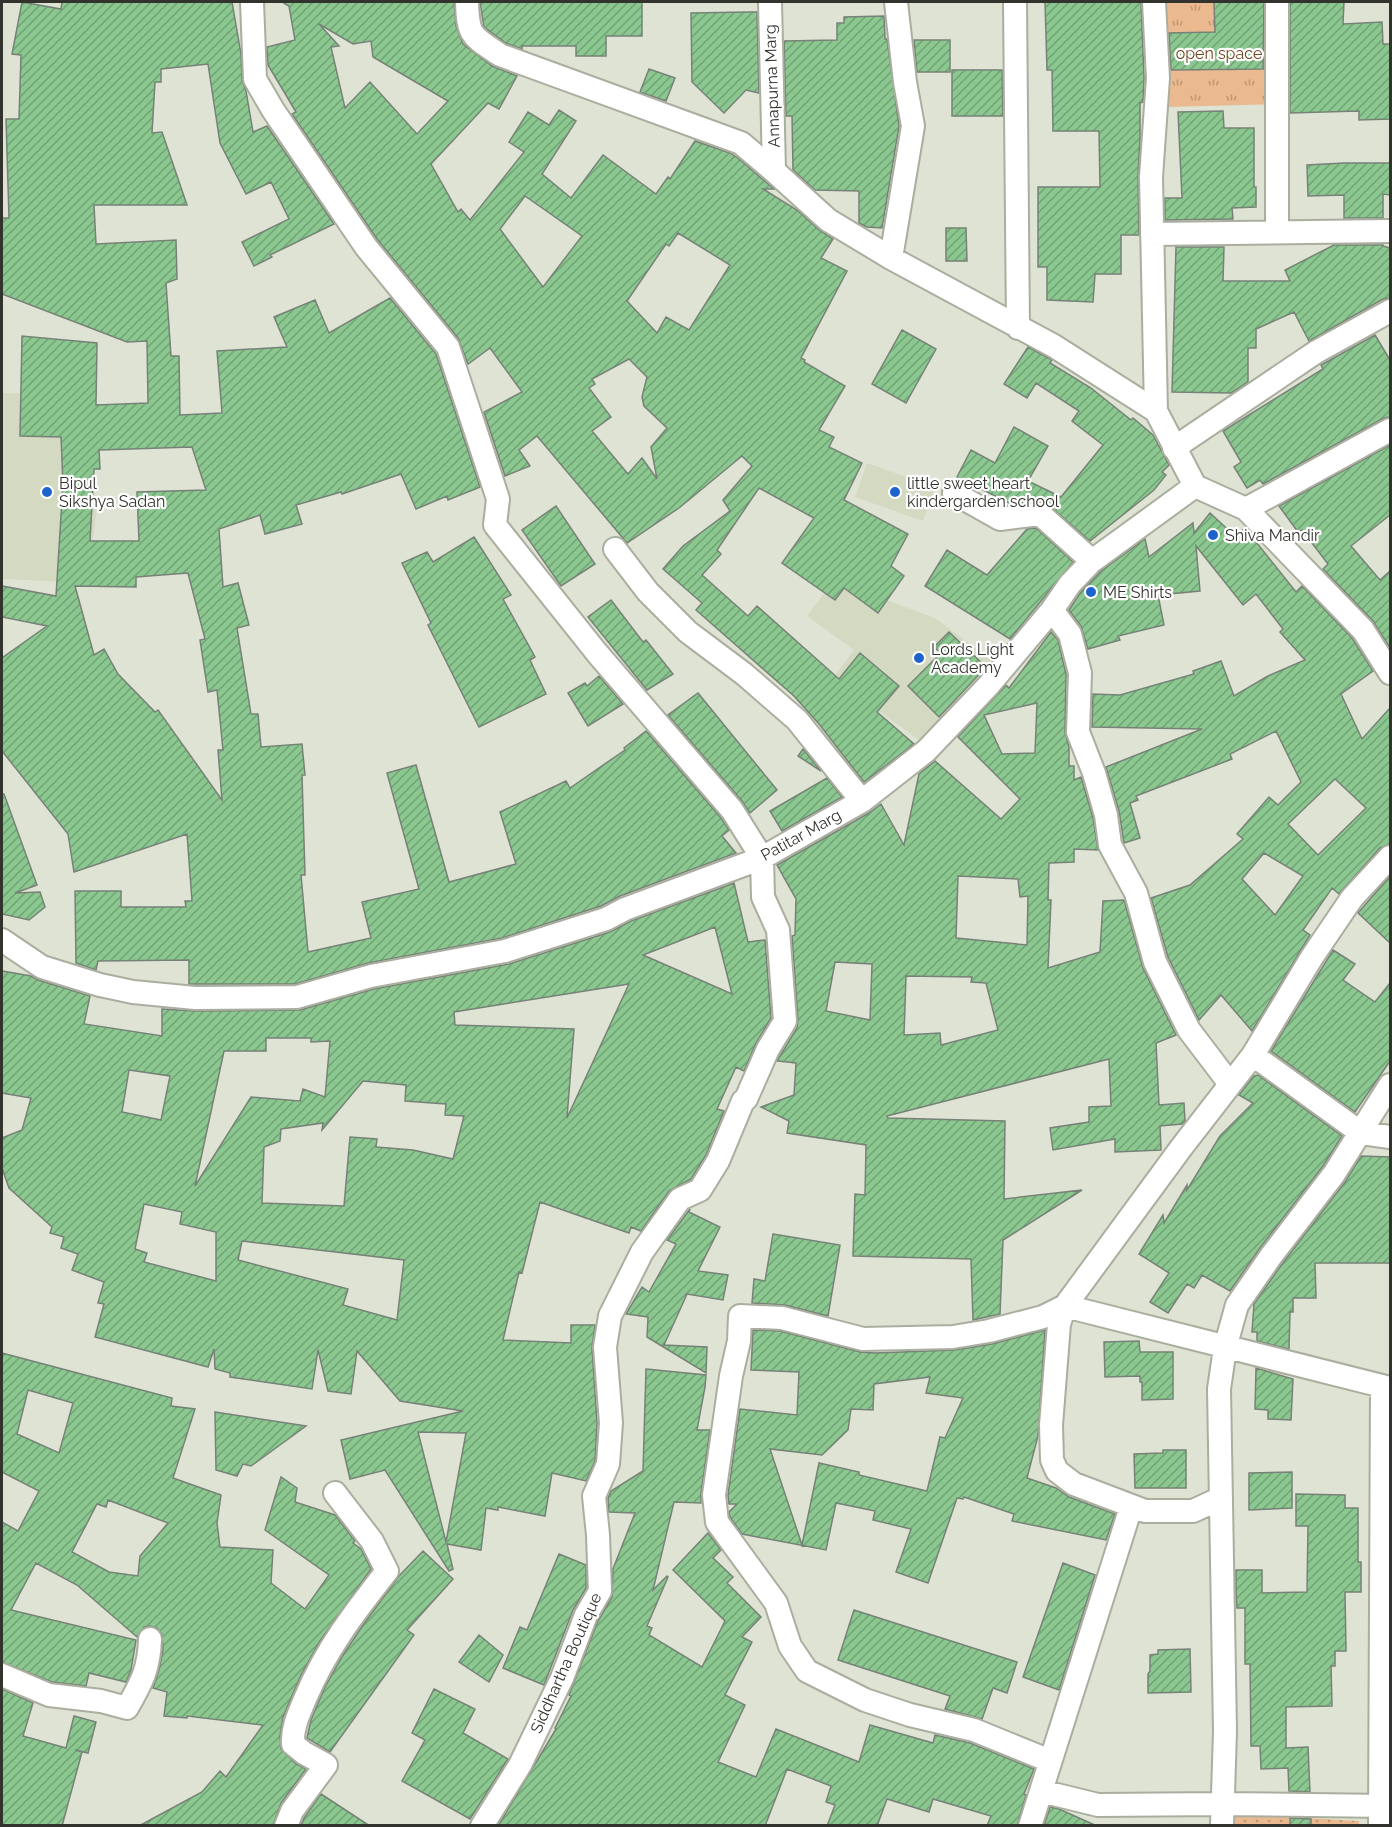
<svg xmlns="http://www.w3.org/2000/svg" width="1392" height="1827" viewBox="0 0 1392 1827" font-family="Raleway,sans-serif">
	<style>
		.built { fill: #d4dac2 }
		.grass { fill: url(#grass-dots) }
		.park { fill: url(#park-tufts) }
		.building { fill: url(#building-hatch); stroke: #768277; stroke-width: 1.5; fill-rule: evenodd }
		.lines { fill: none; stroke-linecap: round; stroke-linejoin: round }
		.street-casing { stroke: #aaae9e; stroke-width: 26 }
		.street { stroke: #fff; stroke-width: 22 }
		.poi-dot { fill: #1d63ce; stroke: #fff; stroke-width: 2 }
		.labels { text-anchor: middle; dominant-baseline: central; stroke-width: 4.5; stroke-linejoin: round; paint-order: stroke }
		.park-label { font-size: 16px; fill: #704720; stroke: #fff }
		.street-label { font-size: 16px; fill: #32332d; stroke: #fff }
		.poi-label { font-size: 16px; fill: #32332d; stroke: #fff; text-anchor: start }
	</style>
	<defs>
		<pattern id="grass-dots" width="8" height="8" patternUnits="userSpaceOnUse" patternTransform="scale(1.5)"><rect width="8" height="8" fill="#eab98f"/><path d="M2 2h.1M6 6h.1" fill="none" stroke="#be9775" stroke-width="1.8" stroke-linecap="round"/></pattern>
		<pattern id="park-tufts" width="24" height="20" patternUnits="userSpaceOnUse" patternTransform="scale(1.5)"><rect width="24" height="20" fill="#eab98f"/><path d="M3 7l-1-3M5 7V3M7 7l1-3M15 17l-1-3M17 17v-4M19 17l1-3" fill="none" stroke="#be9775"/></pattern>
		<pattern id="building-hatch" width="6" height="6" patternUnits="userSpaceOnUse" patternTransform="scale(1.5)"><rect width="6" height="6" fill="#8bc890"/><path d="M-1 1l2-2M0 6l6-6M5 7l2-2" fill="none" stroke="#72a376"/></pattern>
	</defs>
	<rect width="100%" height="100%" fill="#dfe3d3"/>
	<!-- built -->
	<path class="built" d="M2,393L88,395L89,484L98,500L87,583L2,579Z
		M867,463L935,487L923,521L855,497Z
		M839,574L881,598L935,618L998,665L922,742L833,678L854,650L807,616Z"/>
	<!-- grass -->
	<path class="grass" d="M1232,1814L1359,1821V1826H1232Z"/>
	<!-- park -->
	<path class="park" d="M1156,2H1277L1280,104L1167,107Z"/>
	<!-- building -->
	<path class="building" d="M22,2L61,9L62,2H232L241,54L242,80L246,91L253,132L267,126L334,224L270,255L272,257L254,266L242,242L289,219L271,182L246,194L220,143L208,64L161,69V82H155L152,133L162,132L187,205H94L96,244L176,240L177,279L166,283L171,356H179L180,415L222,413L217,351L287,347L274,317L315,300L329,333L390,298L436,354L480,487L448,500L447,496L416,509L401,474L342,494L341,492L296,505L302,524L265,534L260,515L219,529L223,587L238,583L249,625L237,628L251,714H258L261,747L302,744L305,775H302L305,875H301L308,952L371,938L362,902L419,889L387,773L416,765L449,882L516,864L500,812L566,781L570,788L625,750L624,748L646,731L721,818L729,830L722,836L736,853L620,896L601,906L502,938L368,963L295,984H189V960L98,961L96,970L76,963L75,891H121V907H186L185,901H192L187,834L74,872L68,834L2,751V658L47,626L2,617V586L56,596L63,484L61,437L20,436L22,336L97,343L96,405L148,403L147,341L127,342L2,294V218H9L6,119H19L21,55L12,54ZM192,447L206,490L137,492L139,541H90L94,469H100L99,450ZM188,573L205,639L200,640L208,692L217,690L223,750H218L222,800L158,710L155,712L118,674L104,649L94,655L75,586L136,587V577Z
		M282,2H454L456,26L463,44L492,66L517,76L499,109L488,103L431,164L458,212L461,209L470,220L524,152L509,142L528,112L549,125L559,110L576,121L542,174L571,198L603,155L656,194L668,177L670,179L695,141L730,153L739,159L774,189H763L797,210L819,230L833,239L821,258L847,271L801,358L805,360L804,362L845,386L819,430L834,437L829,447L862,463L844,500L908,534L891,566L904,576L878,613L844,588L835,600L782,563L814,518L759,488L717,550L721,554L702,575L748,616L757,606L839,679L860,653L899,686L877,712L914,744L864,782L819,724L794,696L696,610L702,603L663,569L683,546L730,511L723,500L752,466L742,456L679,508L627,543L537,436L519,450L530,466L505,476L484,412L522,392L490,348L468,364L458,338L377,239L292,114L296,112L268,65L267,47L295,40L289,6ZM319,24L353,44L371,41L373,57L448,101L417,134L370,82L345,108L331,47L339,46ZM525,196L582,236L543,287L500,229ZM678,233L730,265L689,330L666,317L657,333L627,301L666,244L669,246ZM629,359L647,377L642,397L644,406L667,428L651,447L657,479L642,458L628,474L592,431L611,417L589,388L595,384L592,379Z
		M480,2H642V36H606V56H576V46H522V49L506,43L484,27Z
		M1045,2H1141L1144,78L1143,102L1140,103V139L1138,177L1139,235H1121V274H1095L1093,302L1047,300V267H1038V187H1100L1099,131H1053L1052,70H1047Z
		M1214,2H1264L1263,69L1171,70L1169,33L1215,32Z
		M1290,2H1344L1343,24L1382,22L1383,44H1390V119L1359,120V111L1290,113Z
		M749,12H757L759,93L746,90L724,113L692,82L691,13Z
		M884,16L885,39H887L899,126L882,228L867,227L859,223V191L815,190L793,170L792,116H786L784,41L837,40V23H844V17Z
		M914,40H950V72H917Z
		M649,69L675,78L666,101L640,92Z
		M952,70H1002L1003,116H952Z
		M1223,111L1224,128H1254V187H1256V207L1232,208L1233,219L1165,220V198H1182L1178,112Z
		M1344,163H1390V195L1383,194V218H1344V195L1308,196L1307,165Z
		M946,228H966L967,261H946Z
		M1334,245H1383V246L1390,248V298L1383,299L1309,341L1294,312L1256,329V348H1248V382L1231,393L1172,392L1176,247H1224L1223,281H1290L1285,270Z
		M902,330L936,349L906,403L872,384Z
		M1375,335L1390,360V417L1384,418L1263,484L1260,480L1247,488L1234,467L1241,462L1223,431L1323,369L1321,365L1323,364Z
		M1028,347L1052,360L1050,363L1091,388L1131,420L1133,418L1153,435L1169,465L1162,472L1166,475L1154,490L1090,541L1044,501L1011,504L957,477L971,450L995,463L1014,427L1048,446L1028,481L1061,497L1103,445L1072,421L1079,411L1036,383L1027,398L1004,384Z
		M1390,445V515L1351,546L1380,580L1390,571V648L1373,621L1323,569L1328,564L1302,530L1298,532L1279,506Z
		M556,506L595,564L561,586L522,530Z
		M1210,513L1235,536L1245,528L1296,592L1302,586L1352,638L1373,671L1341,694L1362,739L1390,708V844L1380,848L1339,894L1332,888L1303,930L1310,935L1252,1031L1221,995L1199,1020L1168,957L1151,898L1190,885L1243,839L1237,834L1269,797L1278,805L1301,782L1276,731L1230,754L1232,759L1136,796L1138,800L1130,803L1140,838L1124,843L1119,811L1106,767L1202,729L1092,727L1093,694L1120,695L1194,674L1193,671L1221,661L1234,696L1268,676L1305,660L1280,632L1283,629L1256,594L1243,605L1196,546L1200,591L1158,595L1164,625L1118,636L1120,640L1088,649L1081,626L1069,610L1080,593L1101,571L1145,539L1149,557L1193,523L1194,533ZM1335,779L1366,808L1318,855L1288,824ZM1264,853L1303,876L1275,915L1242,879Z
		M1036,528L1073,562L1010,639L925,586L947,550L987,575L1027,529Z
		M474,537L511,595L503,599L535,657L530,660L546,694L479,727L428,625L431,623L402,563L427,552L433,562Z
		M611,600L643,642L646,640L673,674L647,690L588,617Z
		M949,632L986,667L939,717L908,686L941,653L934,647Z
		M1051,632L1058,640L1066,674L1065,732L1069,747V766H1074V780L1081,777L1093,818L1098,850L1074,849V862L1049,863L1048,900H1051L1048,968L1100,952L1103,901L1124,900L1143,968L1176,1035L1156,1043L1159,1105L1184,1103L1185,1121L1182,1124L1160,1126L1161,1150L1115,1152V1139L1053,1150L1050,1128L1089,1122V1107L1111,1106L1109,1059L887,1116L888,1118L1005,1121L1004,1199L1082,1190L1003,1240L1000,1314L973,1320L971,1259L853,1256L855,1194L865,1195L866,1145L787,1133L789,1121L761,1107L794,1095L796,1063L777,1061L797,1028L798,1020L792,936L795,935L796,899L777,865L869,813L881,804L904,845L919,774L935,761L1001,819L1020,799L958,737L1006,685L1009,688ZM1037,703L1035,753L1002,754L984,715ZM958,876L1018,879L1020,897L1028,896L1027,945L956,938ZM835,962L872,964L870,1020L826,1011ZM906,976L972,977L971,982L986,983L998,1030L941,1045L940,1033L904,1035Z
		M599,676L623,704L588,726L568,693L585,683L587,686Z
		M698,693L777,790L750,813L742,801L668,715Z
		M803,749L821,771L798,756Z
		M827,778L842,797L782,831L770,811Z
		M2,794H4L37,885L15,893L40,892L45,907L29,920L2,914Z
		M1390,876V943L1358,913Z
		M734,883L748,942L765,940L771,1018L756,1043L744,1071L736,1067L717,1109L724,1111L706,1155L691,1179L669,1191L641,1231L631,1227L629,1233L540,1202L522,1273L519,1272L503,1340L571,1343V1325H595L592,1348L597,1423L595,1461L586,1481L552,1473L545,1516L498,1507V1510L486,1508L481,1550L447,1544L453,1569L449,1571L385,1470L350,1479L341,1440L463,1411L400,1401L357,1351L351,1394L328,1391L318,1350L312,1389L230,1377V1373L215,1369L214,1349L208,1367L95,1337L104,1304L98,1303L104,1282L72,1270L78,1254L61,1248L64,1237L50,1233L52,1227L9,1188L2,1168V1138L22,1130L31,1098L2,1093V971L31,976L38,980L90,996L84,1024L162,1036V1009L195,1011L300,1010L374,989L509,964L610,932L631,921ZM715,927L732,994L643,955ZM629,984L567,1118L574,1029L455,1025L454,1012ZM266,1038H311V1042L330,1041L325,1097L303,1089L300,1101L251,1097L195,1186L224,1051H266ZM129,1070L170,1076L161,1120L122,1112ZM363,1081L406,1085L405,1101L446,1104L445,1115L464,1116L453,1159L413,1150L376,1147L377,1139L350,1137L344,1206L262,1203L264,1147L280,1141L281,1129L323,1123L322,1130ZM144,1204L182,1212L180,1224L216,1232V1281L144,1262L147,1253L135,1249ZM242,1241L404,1260L397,1320L343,1305L348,1289L238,1260ZM418,1432L466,1433L446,1542Z
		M1333,950L1355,964L1343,980L1375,1002L1390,983V1061L1355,1112L1271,1051Z
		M1258,1075L1342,1136L1323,1166L1260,1248L1230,1291L1202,1275L1194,1288L1187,1284L1168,1313L1150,1302L1169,1273L1139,1254L1163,1215L1164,1223L1187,1185V1190L1220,1136L1253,1103L1239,1095L1254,1076Z
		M1361,1156L1390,1157V1263H1315L1316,1298H1293V1312H1290L1289,1349L1257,1341V1332H1252L1254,1304L1282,1264L1345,1182Z
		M690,1209L689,1212L720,1227L698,1271L728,1275L723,1300L687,1294L664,1345L707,1347L706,1373L647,1337L648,1317L626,1314L642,1287L649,1292L676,1244L667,1240Z
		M773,1234L840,1245L828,1316L785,1305L752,1303L754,1279L765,1281Z
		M753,1330L780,1331L860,1352L875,1353L955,1350L992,1344L1045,1330L1038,1436L1027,1478L1056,1488L1069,1497L1115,1514L1106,1540L1012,1521L1014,1514L964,1497L963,1499L957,1498L928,1583L896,1572L911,1529L873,1520L875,1511L836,1503L826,1550L742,1534L730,1517L729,1512L737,1504H729L728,1495L740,1409L797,1415L799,1372L751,1370ZM930,1377L926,1393L963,1398L945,1438L940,1437L927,1491L859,1475V1472L819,1463L802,1545L770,1449L822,1455L848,1430L851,1409L873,1410L874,1384Z
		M1139,1341L1140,1352H1173V1399L1142,1400V1382H1140V1376L1105,1377L1104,1342Z
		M2,1353L172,1398L171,1406L195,1409L173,1478L221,1495L217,1523L220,1547L273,1550L271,1583L305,1609L329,1575L265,1530L281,1477L297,1488L295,1502L335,1515L355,1541L353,1543L361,1549L371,1569L320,1641L301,1675L283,1717L280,1736L281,1749L296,1764L306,1769L281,1803L273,1826H139L202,1792L220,1771L226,1777L263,1725L187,1716V1718L164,1716L167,1692L153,1688L159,1670L163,1650L162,1634L157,1628L150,1626L144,1627L137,1637L77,1585L36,1563L11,1610L136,1640L131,1670L126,1682L89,1673L86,1686L52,1682L2,1662V1522L18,1531L39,1491L2,1472ZM28,1390L73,1403L59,1453L17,1434ZM108,1500L168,1523L140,1556L138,1576L109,1572L72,1552L97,1504L106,1507Z
		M1256,1368L1293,1379L1291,1420L1268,1419V1410L1255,1409Z
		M646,1369L706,1375L705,1387L697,1430H710L701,1493V1503L674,1502L653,1590L667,1576L668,1577L647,1626L652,1628L649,1635L702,1667L725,1621L673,1570L708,1533L721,1550L713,1558L733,1577L727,1583L761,1617L742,1637L752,1642L725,1695L745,1705L718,1762L756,1777L776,1729L859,1762L870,1725L933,1743L935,1735L970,1743L1034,1769L1024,1794L1026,1795L1017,1826H987L991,1816L933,1799L929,1812L887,1799L877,1826H827L835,1805L826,1802L831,1786L787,1769L765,1826H498L556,1729L555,1728L571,1696L569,1695L598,1621L612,1597L613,1569L635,1513L609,1512L608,1498L611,1491L643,1471Z
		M215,1412L306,1426L251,1466L243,1464L237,1476L216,1470Z
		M1163,1450H1186V1488H1135L1134,1454L1163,1453Z
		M1292,1472V1508L1249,1510V1473Z
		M1296,1494L1345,1495V1508H1358V1562H1361V1592H1345L1346,1651H1335V1666H1331L1332,1706L1286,1707V1748L1308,1747L1310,1792L1289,1791L1288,1768L1261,1769L1260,1746H1251L1250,1664H1245V1608H1237L1236,1593V1570H1262V1593L1307,1592L1308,1526H1296Z
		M423,1551L453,1579L407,1630L414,1635L330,1752L307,1738L311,1720L325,1687L343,1655L363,1625L399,1576Z
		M559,1554L586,1565V1588L573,1610L544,1685L503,1668L520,1627L527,1630Z
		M1063,1563L1095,1575L1059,1690L1023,1677Z
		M854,1610L1017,1662L1007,1693L993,1688L982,1719L945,1709L950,1696L838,1660Z
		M479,1635L503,1655L489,1682L459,1662Z
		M1190,1649L1191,1692L1148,1693V1674L1150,1671V1655L1158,1654V1650Z
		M2,1689L33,1703L23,1736L66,1748L74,1716L96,1722L88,1753L75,1750L82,1752L62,1826H2Z
		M434,1689L475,1709L463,1733L508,1759L470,1819L402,1781L425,1740L412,1733Z
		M321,1794L370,1826H301L304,1818Z
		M1050,1807L1059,1809L1097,1826H1044Z
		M1290,1818L1311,1819V1826H1290Z"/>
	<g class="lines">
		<!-- street casing -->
		<g class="street-casing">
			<path id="street" d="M252,2L255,79L273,110L366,247L448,347L498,499L495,525L597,653L732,810L762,858L763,897L778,930L785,1021L768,1049L746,1099L743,1101L718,1161L700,1190L680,1199L642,1252L610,1316L605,1347L611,1423L608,1464L594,1496L598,1535L600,1591L586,1615L562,1678L520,1765L482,1826
				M467,2C468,37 472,36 500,55L741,143L774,171L828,220L891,258L1054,346L1156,411L1195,486L1246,509L1363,630L1390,673
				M770,2L774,171
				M1015,2L1018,328
				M1154,2L1158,78L1151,177L1156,411
				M1277,2V232
				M1152,234L1390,231
				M891,258L913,126L905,82L896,2
				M1174,448L1316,352L1390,311
				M954,493L1000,519L1040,514L1092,561
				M1246,509L1390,430
				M615,549L648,592L688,632L744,674L797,720L862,801
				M1052,610L1070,634L1080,673L1078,732L1094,773L1106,815L1110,845L1136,893L1155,962L1189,1030L1230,1084
				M2,940L42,967L100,985L133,992L195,998L297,997L371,976L505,951L606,919L625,909L762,858L862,801L926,751L988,686L1052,610L1070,584L1092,561L1195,486
				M1253,1055L1361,1133L1390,1137
				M1221,1498L1193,1511H1145L1074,1484L1057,1471L1052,1460L1051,1425L1059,1324L1065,1306L1390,1388
				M2,1675L49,1695L101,1701L127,1708C142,1682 149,1669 150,1639
				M1050,1761L974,1730L910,1715L865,1700L807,1671L790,1646L776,1603L717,1522L714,1495L731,1376L739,1341L740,1316L782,1318L863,1339L953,1337L989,1331L1043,1317L1065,1306L1181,1148L1253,1055L1312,957L1352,898L1390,857
				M1041,1791L1098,1805L1222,1804L1390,1806
				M286,1826L292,1811L326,1765L304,1753L293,1744C292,1727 299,1714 305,1699C326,1649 354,1613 387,1571L372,1541L335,1493
				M1030,1826L1131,1507
				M1222,1826L1225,1731L1219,1389L1225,1348L1237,1305L1271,1256L1334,1174L1390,1085
				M1380,1826L1382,1386"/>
		</g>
		<!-- street -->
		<use href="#street" class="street"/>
	</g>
	<!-- markers -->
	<g class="poi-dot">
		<circle cx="47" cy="492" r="6"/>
		<circle cx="895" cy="492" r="6"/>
		<circle cx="1213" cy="535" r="6"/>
		<circle cx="1091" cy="592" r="6"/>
		<circle cx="919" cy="658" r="6"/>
	</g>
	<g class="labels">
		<!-- park labels -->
		<g class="park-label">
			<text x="1219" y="53">open space</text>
		</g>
		<!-- street labels -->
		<g class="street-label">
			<text transform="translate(772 86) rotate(-92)">Annapurna Marg</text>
			<text transform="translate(801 835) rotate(-29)">Patitar Marg</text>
			<text transform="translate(566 1663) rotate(-66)">Siddhartha Boutique</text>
		</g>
		<!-- poi labels -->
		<g class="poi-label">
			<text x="59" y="483">Bipul<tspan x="59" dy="18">Sikshya Sadan</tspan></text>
			<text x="907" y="483">little sweet heart<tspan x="907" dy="18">kindergarden school</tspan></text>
			<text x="1225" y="535">Shiva Mandir</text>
			<text x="1103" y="592">ME Shirts</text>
			<text x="931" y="649">Lords Light<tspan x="931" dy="18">Academy</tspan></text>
		</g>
	</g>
	<!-- border -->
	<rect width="1392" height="1827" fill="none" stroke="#32332d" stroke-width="6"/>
</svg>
